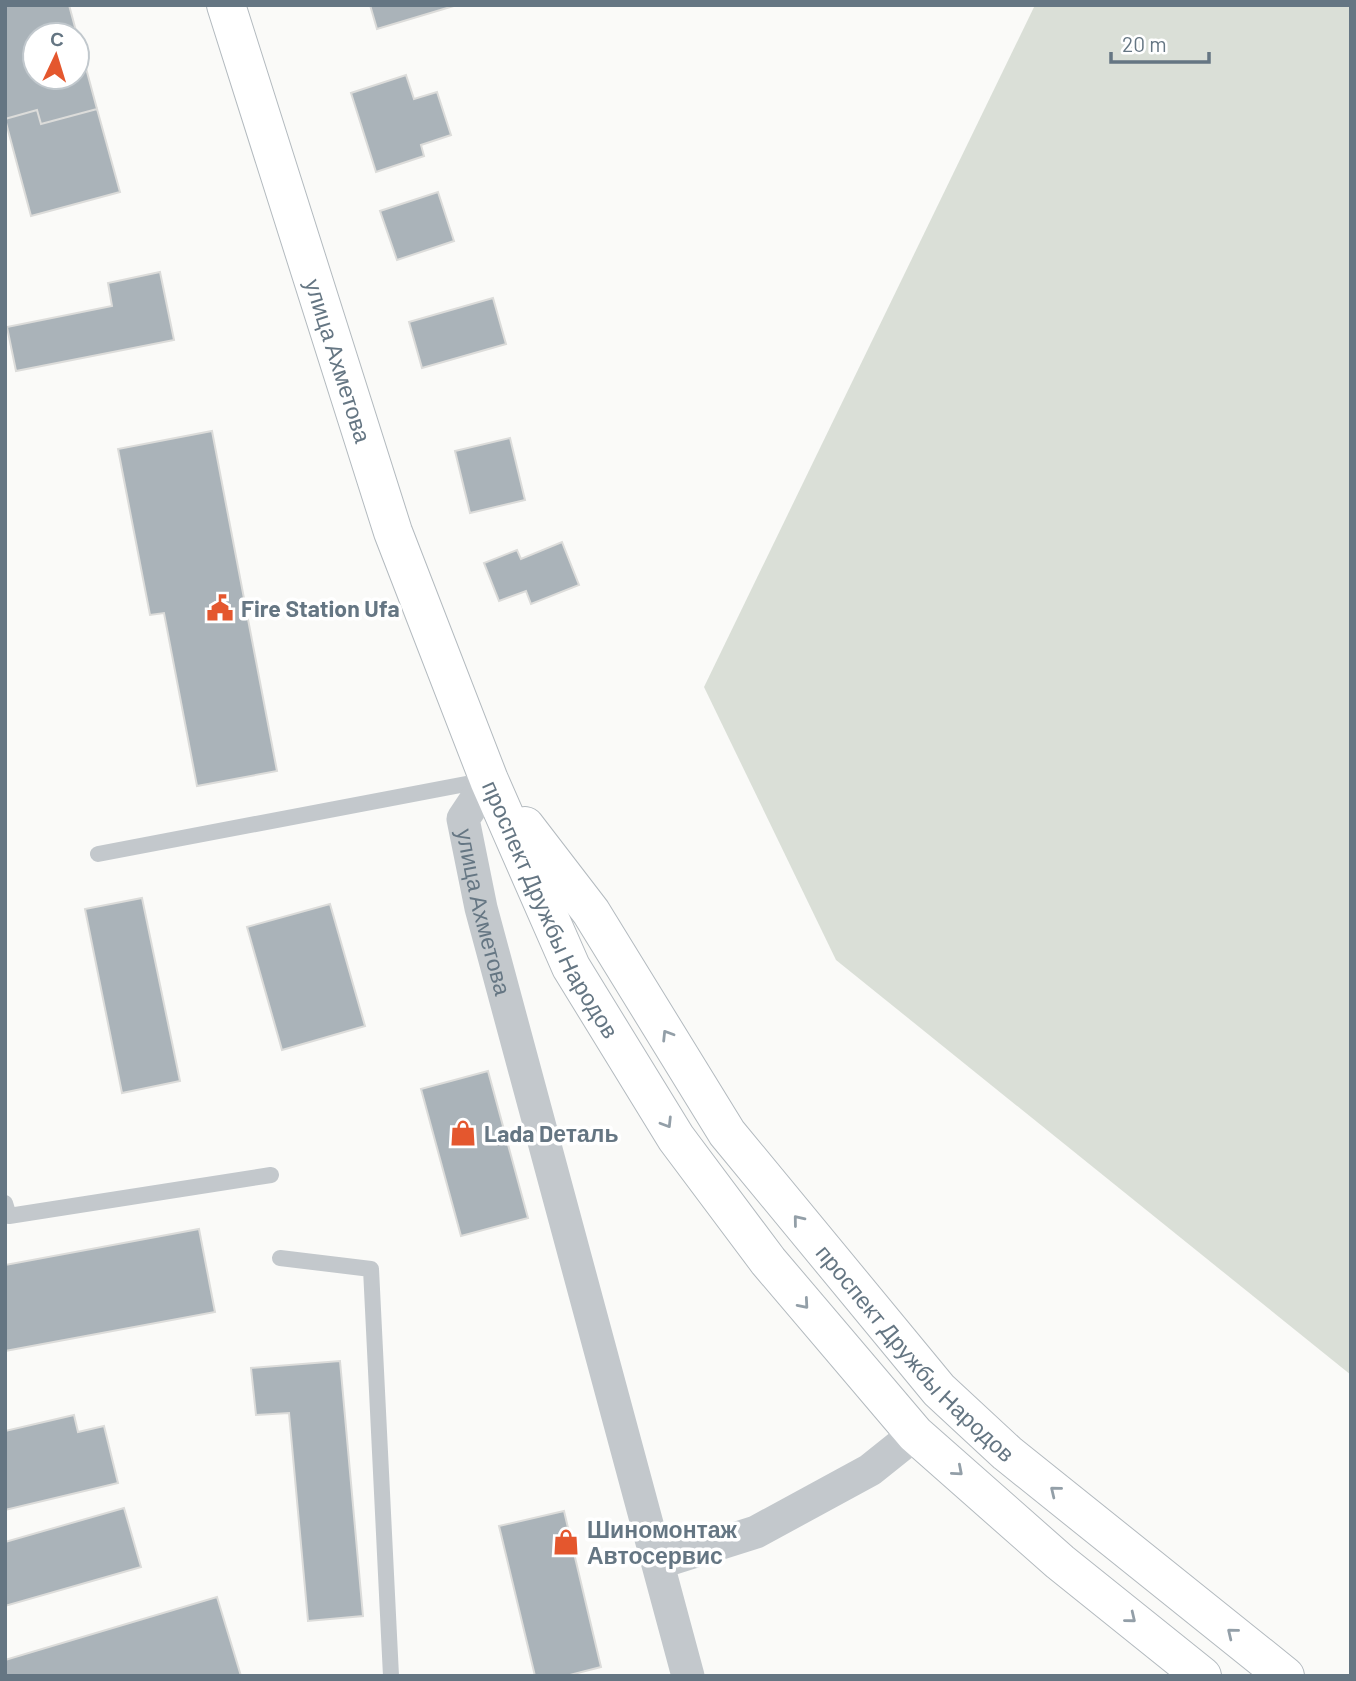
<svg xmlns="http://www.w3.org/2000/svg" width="1356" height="1681" viewBox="0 0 1356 1681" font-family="Barlow,sans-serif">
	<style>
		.green { fill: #dadfd7 }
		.building { fill: #aab3b9; stroke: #dcdcda; stroke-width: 2; fill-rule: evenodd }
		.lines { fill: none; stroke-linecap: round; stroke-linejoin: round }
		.secondary-casing { stroke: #b3babf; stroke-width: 40 }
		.lane { stroke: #c3c8cc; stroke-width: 16 }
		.street { stroke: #c3c8cc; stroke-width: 33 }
		.secondary { stroke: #fff; stroke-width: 38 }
		.oneway { stroke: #939fa8 }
		.labels { text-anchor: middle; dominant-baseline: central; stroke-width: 7; stroke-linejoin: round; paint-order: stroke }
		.street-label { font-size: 23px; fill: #657683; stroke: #fff }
		.poi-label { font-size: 23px; font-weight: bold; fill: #657683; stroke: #fff; text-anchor: start }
	</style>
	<rect width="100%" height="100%" fill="#fafaf8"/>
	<!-- green -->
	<path class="green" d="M1035,5H1351V1375L836,960L704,687Z"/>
	<!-- building -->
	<path class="building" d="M5,5H69L97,109L41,124L37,110L5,119ZM35,35H77V77H35Z
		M370,5H457L377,29Z
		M406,75L414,99L437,92L451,135L421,145L424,156L376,172L351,93Z
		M97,109L120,192L31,216L5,119L37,110L41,124Z
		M438,192L454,241L397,260L380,211Z
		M160,272L174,340L16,371L7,327L112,306L108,283Z
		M493,298L506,344L422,368L409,322Z
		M212,431L277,771L197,786L164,613L150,615L118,449Z
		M510,438L525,500L470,513L455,451Z
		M562,542L579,585L531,604L526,591L499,601L484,563L517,550L521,559Z
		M142,898L180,1081L122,1093L85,909Z
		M330,904L365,1026L282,1050L247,927Z
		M488,1071L528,1218L461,1236L421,1089Z
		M199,1229L215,1312L5,1351V1265Z
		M340,1361L363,1616L308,1621L289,1413L256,1415L251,1368Z
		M74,1415L78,1432L104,1426L118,1483L5,1510V1431Z
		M124,1508L141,1567L5,1606V1542Z
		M564,1511L601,1667L566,1676H535L499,1526Z
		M217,1597L241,1676H5V1660Z"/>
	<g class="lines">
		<!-- secondary casing -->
		<g class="secondary-casing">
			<g id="secondary">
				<path id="s2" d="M226,5L393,532L489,780L571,967L676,1138L768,1261L915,1434L1060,1562L1202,1676"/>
				<path id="s3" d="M525,826L591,912L727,1133L939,1390L1007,1453L1285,1676"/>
			</g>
		</g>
		<!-- lane -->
		<path class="lane" d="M98,854L487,780
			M5,1203L9,1216L271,1175
			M280,1258L371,1269L391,1676"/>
		<!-- street -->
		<g class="street">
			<path id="s1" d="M489,780L463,819L481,908L688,1676"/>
			<path d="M658,1563L756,1532L870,1470L915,1434"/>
		</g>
		<!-- secondary -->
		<use href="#secondary" class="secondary"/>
	</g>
	<!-- one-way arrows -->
	<defs><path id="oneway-chevron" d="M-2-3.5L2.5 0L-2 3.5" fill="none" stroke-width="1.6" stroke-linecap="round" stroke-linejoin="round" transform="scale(1.75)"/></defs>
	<g class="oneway">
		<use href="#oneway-chevron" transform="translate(667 1035) rotate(-122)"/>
		<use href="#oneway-chevron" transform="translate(667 1123) rotate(58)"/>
		<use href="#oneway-chevron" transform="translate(798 1220) rotate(-129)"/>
		<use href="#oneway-chevron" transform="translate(804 1304) rotate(49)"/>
		<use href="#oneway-chevron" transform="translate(958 1471) rotate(41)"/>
		<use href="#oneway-chevron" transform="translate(1055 1491) rotate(-141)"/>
		<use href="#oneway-chevron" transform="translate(1131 1618) rotate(39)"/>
		<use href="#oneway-chevron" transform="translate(1232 1633) rotate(-141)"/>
	</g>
	<!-- icons -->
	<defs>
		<g id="civic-bare" transform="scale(2.1)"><path d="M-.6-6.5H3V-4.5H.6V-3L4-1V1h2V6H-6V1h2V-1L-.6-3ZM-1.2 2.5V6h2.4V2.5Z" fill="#e4572e" stroke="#fff" stroke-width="2.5" paint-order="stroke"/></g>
		<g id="shop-bare" transform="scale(2.1)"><path d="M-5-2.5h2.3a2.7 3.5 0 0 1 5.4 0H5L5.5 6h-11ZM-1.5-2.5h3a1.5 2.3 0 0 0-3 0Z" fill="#e4572e" stroke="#fff" stroke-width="2.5" paint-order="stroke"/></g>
	</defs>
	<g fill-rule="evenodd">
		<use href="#civic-bare" x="220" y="608"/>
		<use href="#shop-bare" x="463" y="1133"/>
		<use href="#shop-bare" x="566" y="1542"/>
	</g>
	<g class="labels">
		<!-- street labels -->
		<g class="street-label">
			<text stroke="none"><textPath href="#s2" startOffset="373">улица Ахметова</textPath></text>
			<text stroke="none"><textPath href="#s1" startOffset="142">улица Ахметова</textPath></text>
			<text stroke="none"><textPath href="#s2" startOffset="962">проспект Дружбы Народов</textPath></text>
			<text stroke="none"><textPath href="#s3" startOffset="658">проспект Дружбы Народов</textPath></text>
		</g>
		<!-- poi labels -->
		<g class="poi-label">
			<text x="241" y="608">Fire Station Ufa</text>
			<text x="484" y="1133">Lada Dеталь</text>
			<text x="587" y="1529">Шиномонтаж<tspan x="587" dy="26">Автосервис</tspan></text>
		</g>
	</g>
	<!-- border -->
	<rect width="1356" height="1681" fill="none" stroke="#657683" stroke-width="14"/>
	<!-- north arrow -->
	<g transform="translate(56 56) rotate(4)"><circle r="33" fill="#ffffff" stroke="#c1c8cd" stroke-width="2"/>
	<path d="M0-5L12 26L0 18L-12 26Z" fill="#e4572e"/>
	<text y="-10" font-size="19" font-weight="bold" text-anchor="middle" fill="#657683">С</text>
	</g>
	<!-- scale -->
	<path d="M1111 52v10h98v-10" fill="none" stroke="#657683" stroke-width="3.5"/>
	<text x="1122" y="52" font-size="21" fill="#657683" stroke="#ffffff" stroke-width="5" paint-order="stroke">20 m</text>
</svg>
